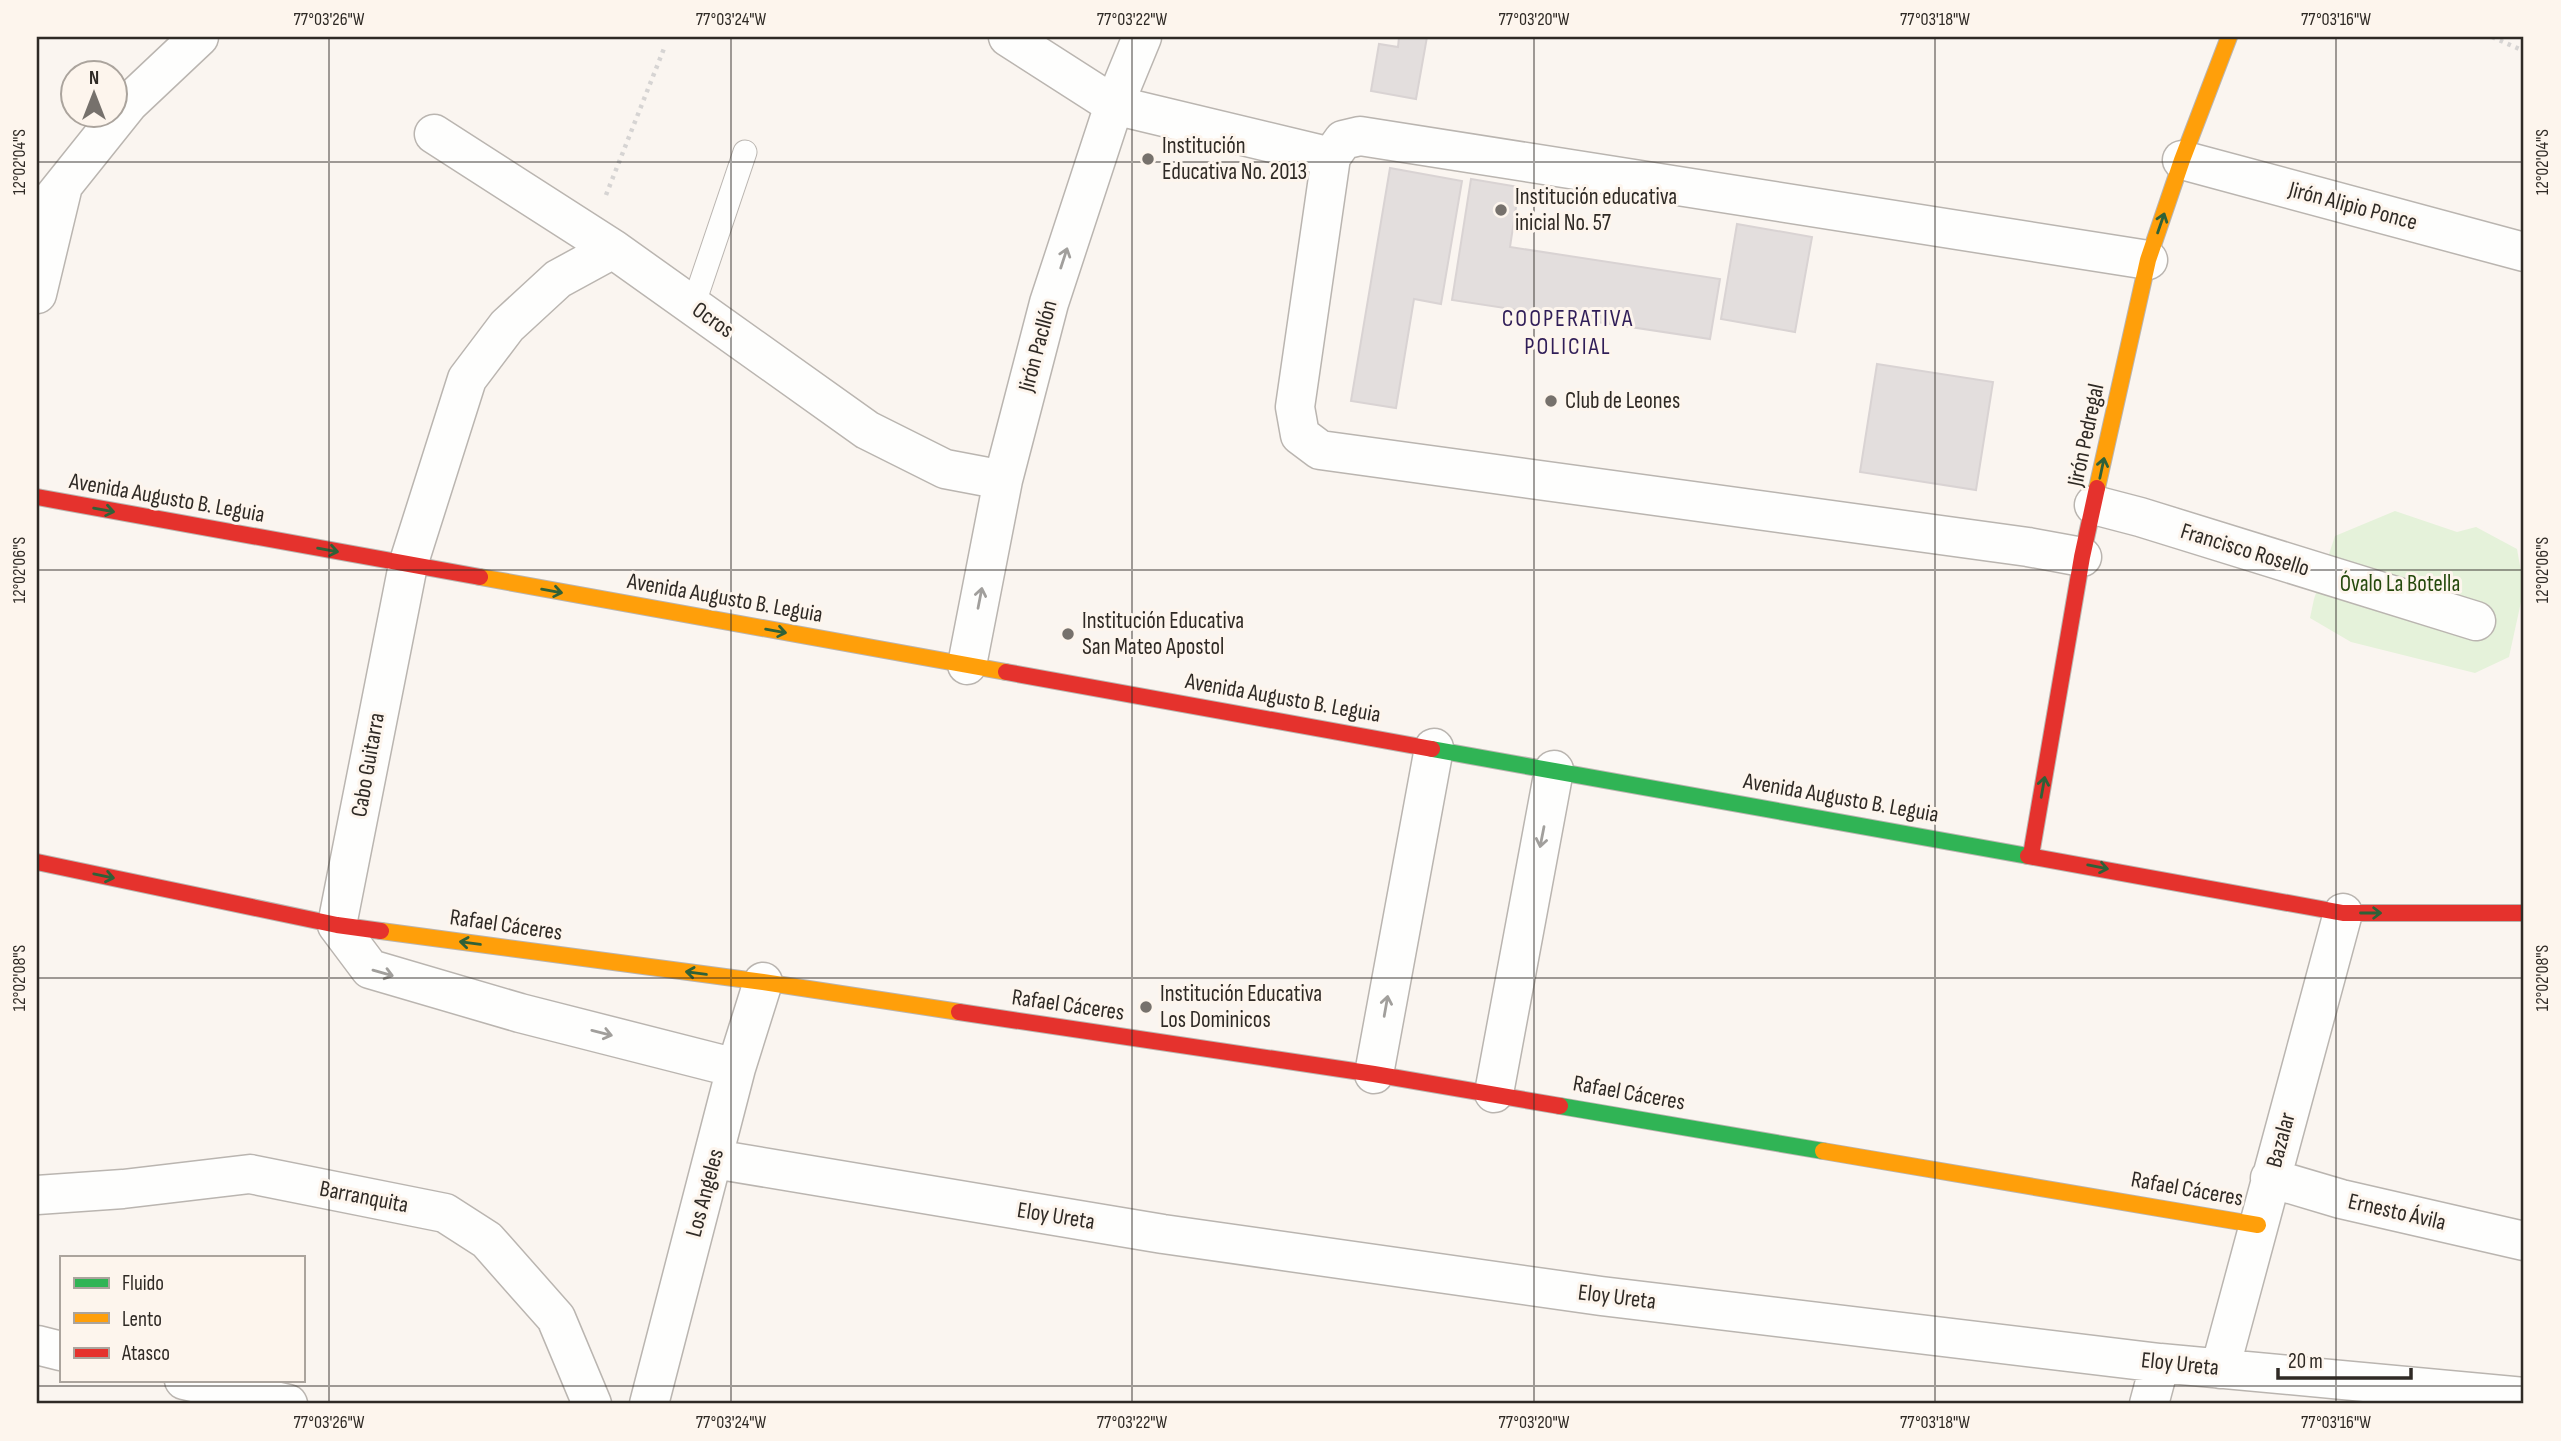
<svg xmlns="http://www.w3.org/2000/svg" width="2561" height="1441" viewBox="0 0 2561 1441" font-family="'Sofia Sans Condensed',sans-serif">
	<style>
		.green { fill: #e5f2da }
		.building { fill: #e3dedd; stroke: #d9d3d3; stroke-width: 2 }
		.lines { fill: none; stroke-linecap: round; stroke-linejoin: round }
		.lane-casing { stroke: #bab5b0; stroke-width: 25 }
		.street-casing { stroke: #bab5b0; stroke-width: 41 }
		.fast-casing { stroke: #bab5b0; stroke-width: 18 }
		.slow-casing { stroke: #bab5b0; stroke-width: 18 }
		.jam-casing { stroke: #bab5b0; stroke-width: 18 }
		.path { stroke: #d6d4d3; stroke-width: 4.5; stroke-dasharray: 3.5 5; stroke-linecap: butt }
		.lane { stroke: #fefefd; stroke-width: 23 }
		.street { stroke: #fefefd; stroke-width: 38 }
		.fast { stroke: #30b455; stroke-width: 16 }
		.slow { stroke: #ff9f0a; stroke-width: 16 }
		.jam { stroke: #e5322d; stroke-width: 16 }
		.oneway { stroke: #2f6138 }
		.oneway2 { stroke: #a19f9c }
		.ticks { fill: none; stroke: #2f2a25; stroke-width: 2; stroke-opacity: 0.45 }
		.poi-dot { fill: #76716c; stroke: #fdf5ed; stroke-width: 2.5 }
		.labels { text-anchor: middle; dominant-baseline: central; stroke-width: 6; stroke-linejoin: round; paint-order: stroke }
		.poi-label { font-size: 23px; fill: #2f2a25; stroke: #fdf5ed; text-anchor: start }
		.street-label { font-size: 23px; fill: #2f2a25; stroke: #fdf5ed }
		.park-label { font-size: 23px; fill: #254a0d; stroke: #fdf5ed }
		.neighbourhood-label { font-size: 24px; letter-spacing: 2px; fill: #301e58; stroke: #fdf5ed }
		.neatline { fill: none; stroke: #2f2a25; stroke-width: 2.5 }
		.ticks-label { font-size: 18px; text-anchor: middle; fill: #2f2a25 }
	</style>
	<rect width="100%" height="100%" fill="#faf5f0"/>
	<!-- green -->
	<path class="green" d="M2395,511L2457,532L2476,527L2517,549L2524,588L2509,657L2475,673L2351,642L2310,618L2314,599L2335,536Z"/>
	<!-- building -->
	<path class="building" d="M1399,37H1427L1416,99L1371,91L1379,44L1398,47Z
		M1390,168L1462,181L1441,304L1414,299L1396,408L1351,401Z
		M1471,179L1519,187L1510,247L1720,279L1710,339L1452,300Z
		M1737,224L1812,237L1795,332L1721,319Z
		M1877,364L1993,382L1976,490L1860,472Z"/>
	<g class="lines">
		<!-- lane casing -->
		<g class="lane-casing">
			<path id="lane" d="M693,306L745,152"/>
		</g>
		<!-- street casing -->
		<g class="street-casing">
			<path id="street" d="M1008,37L1114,105L1331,157
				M434,134L613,249L867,430L945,469L1003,480
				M2182,160L2524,252
				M37,218L129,103L199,37
				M613,249L558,279L507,326L467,379L408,565L337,925L370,969L520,1013L736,1068
				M37,294L62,190
				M2094,505L2140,517L2476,621
				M2082,557L2028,547L1320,450L1300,435L1295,407L1331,157L1343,140L1360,136L2148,260
				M967,665L1003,480L1049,303L1114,105L1142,37
				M1374,1074L1434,748
				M1494,1093L1554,770
				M714,1159L1163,1234L1601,1296L2160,1363L2524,1397
				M2270,1178L2341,1199L2524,1241
				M37,1195L123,1189L250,1174L445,1213L487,1240L556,1318L592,1404
				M37,1345L61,1351
				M2220,1369L2343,913
				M184,1380L288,1404
				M649,1404L736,1068L763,982
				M2149,1404L2160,1363"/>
		</g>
		<!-- fast casing -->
		<g class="fast-casing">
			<path id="fast" d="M1432,749L2028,856
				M1560,1106L1823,1151"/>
		</g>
		<!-- slow casing -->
		<g class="slow-casing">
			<path id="slow" d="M2097,488L2148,260L2182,160L2229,37
				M480,577L1006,672
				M381,931L763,982L959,1012
				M1823,1151L2258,1225"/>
		</g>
		<!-- jam casing -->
		<g class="jam-casing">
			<path id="jam" d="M37,497L480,577
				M1006,672L1432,749
				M2031,855L2082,557L2097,488
				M2028,856L2343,913H2524
				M37,862L337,925L381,931
				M959,1012L1374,1074L1560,1106"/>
		</g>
		<!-- path -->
		<path class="path" d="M2492,37L2524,51
			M606,195L665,46"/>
		<!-- lane -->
		<use href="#lane" class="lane"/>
		<!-- street -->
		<use href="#street" class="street"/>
		<!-- fast -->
		<use href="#fast" class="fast"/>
		<!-- slow -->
		<use href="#slow" class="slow"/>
		<!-- jam -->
		<use href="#jam" class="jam"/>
	</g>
	<!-- one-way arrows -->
	<defs><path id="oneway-shaft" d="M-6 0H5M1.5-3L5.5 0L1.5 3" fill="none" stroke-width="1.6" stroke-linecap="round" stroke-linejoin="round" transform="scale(1.75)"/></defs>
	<g class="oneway">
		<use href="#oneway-shaft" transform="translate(2161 223) rotate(-71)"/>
		<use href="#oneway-shaft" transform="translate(2102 468) rotate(-78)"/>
		<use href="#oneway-shaft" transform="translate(104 510) rotate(10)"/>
		<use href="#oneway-shaft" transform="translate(328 550) rotate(10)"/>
		<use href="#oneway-shaft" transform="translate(552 591) rotate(10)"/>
		<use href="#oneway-shaft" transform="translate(776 631) rotate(10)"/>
		<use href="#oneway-shaft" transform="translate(2043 787) rotate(-80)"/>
		<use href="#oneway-shaft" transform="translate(2098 867) rotate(11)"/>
		<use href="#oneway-shaft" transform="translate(104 876) rotate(12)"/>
		<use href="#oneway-shaft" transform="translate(2371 913)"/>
		<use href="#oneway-shaft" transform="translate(470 943) rotate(-172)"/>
		<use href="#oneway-shaft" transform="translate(696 973) rotate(-172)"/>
	</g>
	<g class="oneway2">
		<use href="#oneway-shaft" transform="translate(1064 258) rotate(-72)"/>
		<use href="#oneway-shaft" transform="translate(980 598) rotate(-79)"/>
		<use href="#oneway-shaft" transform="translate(1542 837) rotate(101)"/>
		<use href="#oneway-shaft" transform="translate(383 973) rotate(16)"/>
		<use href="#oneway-shaft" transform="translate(1386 1006) rotate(-80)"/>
		<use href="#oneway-shaft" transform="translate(602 1033) rotate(14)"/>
	</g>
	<!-- ticks -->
	<path class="ticks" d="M329,37V1404M731,37V1404M1132,37V1404M1534,37V1404M1935,37V1404M2336,37V1404M37,162H2524M37,570H2524M37,978H2524M37,1386H2524"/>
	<!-- markers -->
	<g class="poi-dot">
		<circle cx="1148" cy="159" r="7"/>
		<circle cx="1501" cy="210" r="7"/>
		<circle cx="1551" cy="401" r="7"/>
		<circle cx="1068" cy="634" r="7"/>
		<circle cx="1146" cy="1007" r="7"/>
	</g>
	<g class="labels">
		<!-- poi labels -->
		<g class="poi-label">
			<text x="1162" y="146">Institución<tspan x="1162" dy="26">Educativa No. 2013</tspan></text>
			<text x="1515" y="197">Institución educativa<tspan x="1515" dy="26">inicial No. 57</tspan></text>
			<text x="1565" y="401">Club de Leones</text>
			<text x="1082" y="621">Institución Educativa<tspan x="1082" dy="26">San Mateo Apostol</tspan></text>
			<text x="1160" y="994">Institución Educativa<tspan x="1160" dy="26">Los Dominicos</tspan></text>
		</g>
		<!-- street labels -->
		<g class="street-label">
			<text transform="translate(2353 206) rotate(15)">Jirón Alipio Ponce</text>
			<text transform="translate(713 320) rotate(35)">Ocros</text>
			<text transform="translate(1038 346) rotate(-75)">Jirón Pacllón</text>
			<text transform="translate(2086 435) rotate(-78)">Jirón Pedregal</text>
			<text transform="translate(167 498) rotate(10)">Avenida Augusto B. Leguia</text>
			<text transform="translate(2245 550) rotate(17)">Francisco Rosello</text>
			<text transform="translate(725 598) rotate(10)">Avenida Augusto B. Leguia</text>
			<text transform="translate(1283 698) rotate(10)">Avenida Augusto B. Leguia</text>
			<text transform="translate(368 765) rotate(-80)">Cabo Guitarra</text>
			<text transform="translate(1841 798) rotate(10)">Avenida Augusto B. Leguia</text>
			<text transform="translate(506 925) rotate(8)">Rafael Cáceres</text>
			<text transform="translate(1068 1005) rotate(8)">Rafael Cáceres</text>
			<text transform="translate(1629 1093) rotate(10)">Rafael Cáceres</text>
			<text transform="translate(2281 1140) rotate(-75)">Bazalar</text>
			<text transform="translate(2187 1189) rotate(10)">Rafael Cáceres</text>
			<text transform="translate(705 1193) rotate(-75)">Los Angeles</text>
			<text transform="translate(364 1197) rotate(11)">Barranquita</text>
			<text transform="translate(2397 1212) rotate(13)">Ernesto Ávila</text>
			<text transform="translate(1056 1216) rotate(9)">Eloy Ureta</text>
			<text transform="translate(1617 1297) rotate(7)">Eloy Ureta</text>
			<text transform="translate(2180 1364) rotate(6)">Eloy Ureta</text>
		</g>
		<!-- park labels -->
		<g class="park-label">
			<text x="2400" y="584">Óvalo La Botella</text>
		</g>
		<!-- neighbourhood labels -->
		<g class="neighbourhood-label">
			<text x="1568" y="318">COOPERATIVA<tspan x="1568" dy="28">POLICIAL</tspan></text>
		</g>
	</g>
	<!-- border -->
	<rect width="2561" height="1441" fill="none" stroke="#fdf5ed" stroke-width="77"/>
	<!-- legend -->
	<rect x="60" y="1256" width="245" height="126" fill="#fdf5ed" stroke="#aba49d" stroke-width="2"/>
	<rect x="74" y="1278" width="35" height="10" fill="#30b455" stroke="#aba49d" stroke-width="2"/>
	<text x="122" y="1290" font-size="21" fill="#2f2a25">Fluido</text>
	<rect x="74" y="1313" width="35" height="10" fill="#ff9f0a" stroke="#aba49d" stroke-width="2"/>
	<text x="122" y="1326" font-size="21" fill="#2f2a25">Lento</text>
	<rect x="74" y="1348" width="35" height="10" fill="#e5322d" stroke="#aba49d" stroke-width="2"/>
	<text x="122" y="1360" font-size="21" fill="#2f2a25">Atasco</text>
	<!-- north arrow -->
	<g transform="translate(94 94)"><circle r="33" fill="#fdf5ed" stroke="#aba49d" stroke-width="2"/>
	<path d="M0-5L12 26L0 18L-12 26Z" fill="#76716c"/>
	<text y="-10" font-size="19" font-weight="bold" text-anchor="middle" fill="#2f2a25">N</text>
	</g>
	<!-- scale -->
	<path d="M2278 1368v10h133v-10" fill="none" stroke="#2f2a25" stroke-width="3.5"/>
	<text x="2288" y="1368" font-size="21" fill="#2f2a25" stroke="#fdf5ed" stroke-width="5" paint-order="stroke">20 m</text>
	<rect x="38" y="38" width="2484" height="1364" class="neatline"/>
	<g class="ticks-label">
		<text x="329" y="25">77°03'26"W</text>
		<text x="731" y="25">77°03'24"W</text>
		<text x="1132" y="25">77°03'22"W</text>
		<text x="1534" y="25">77°03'20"W</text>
		<text x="1935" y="25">77°03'18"W</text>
		<text x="2336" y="25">77°03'16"W</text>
		<text transform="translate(19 162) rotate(-90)" y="6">12°02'04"S</text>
		<text transform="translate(2542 162) rotate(-90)" y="6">12°02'04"S</text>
		<text transform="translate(19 570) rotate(-90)" y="6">12°02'06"S</text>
		<text transform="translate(2542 570) rotate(-90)" y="6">12°02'06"S</text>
		<text transform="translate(19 978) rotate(-90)" y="6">12°02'08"S</text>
		<text transform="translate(2542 978) rotate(-90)" y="6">12°02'08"S</text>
		<text x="329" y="1428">77°03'26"W</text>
		<text x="731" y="1428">77°03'24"W</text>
		<text x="1132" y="1428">77°03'22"W</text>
		<text x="1534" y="1428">77°03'20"W</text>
		<text x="1935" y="1428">77°03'18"W</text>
		<text x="2336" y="1428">77°03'16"W</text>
	</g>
</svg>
